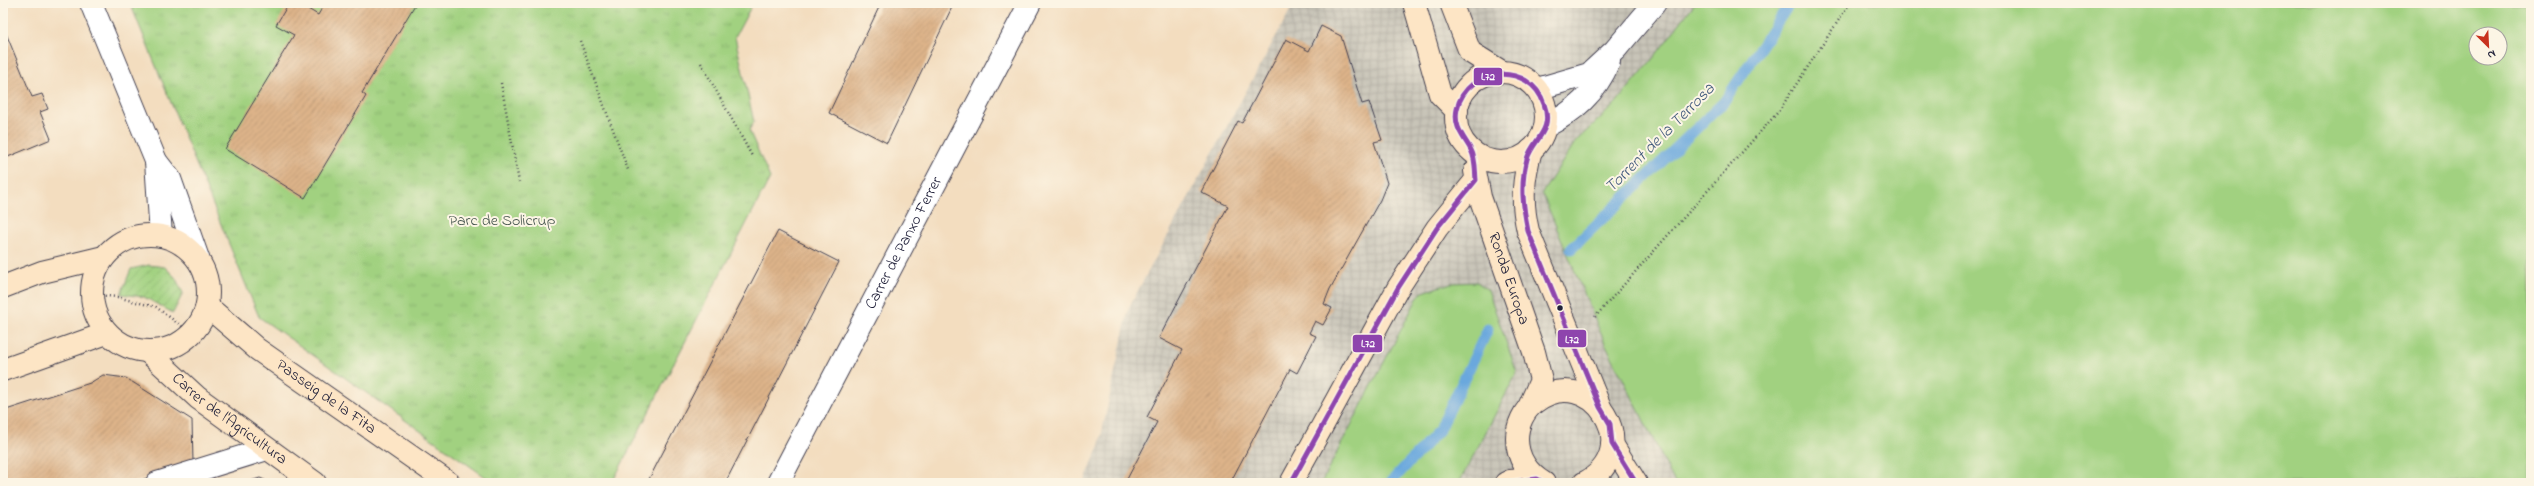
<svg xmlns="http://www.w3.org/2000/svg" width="2534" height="486" viewBox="0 0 2534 486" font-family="'Indie Flower',sans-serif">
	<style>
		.industrial { fill: url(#industrial-grid) }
		.grass { fill: #a1d180; stroke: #627a5e; fill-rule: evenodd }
		.park { fill: url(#park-tufts); stroke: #627a5e }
		.garden { fill: url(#garden-furrows); stroke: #627a5e }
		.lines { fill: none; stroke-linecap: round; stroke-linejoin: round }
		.stream { stroke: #6ba8dd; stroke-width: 11 }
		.building { fill: url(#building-hatch) }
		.street-casing { stroke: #413e4f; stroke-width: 24 }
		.secondary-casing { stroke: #413e4f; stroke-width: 24 }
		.path { stroke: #413e4f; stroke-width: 2.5; stroke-dasharray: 1 3; stroke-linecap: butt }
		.street { stroke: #fff; stroke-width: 22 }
		.secondary { stroke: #fde5c5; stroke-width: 22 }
		.bus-1-casing { stroke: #fcf5e5; stroke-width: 8 }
		.bus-1 { stroke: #8e44ad; stroke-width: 5 }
		.bus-dot { fill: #22223b; stroke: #fcf5e5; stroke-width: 1.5 }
		.labels { text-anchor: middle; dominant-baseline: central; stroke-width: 4; stroke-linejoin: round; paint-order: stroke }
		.park-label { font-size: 16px; fill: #485750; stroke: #fcf5e5 }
		.street-label { font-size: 16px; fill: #22223b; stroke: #fcf5e5 }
		.water-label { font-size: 17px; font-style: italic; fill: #3f587c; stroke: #fcf5e5 }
		.line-badge { stroke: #fcf5e5; stroke-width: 1.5 }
		.badge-label { font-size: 11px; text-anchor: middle; font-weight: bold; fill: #fff }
	</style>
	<defs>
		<pattern id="industrial-grid" width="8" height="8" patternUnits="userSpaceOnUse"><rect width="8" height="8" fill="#c8c4b8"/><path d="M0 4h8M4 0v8" fill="none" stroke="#aca89f"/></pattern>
		<pattern id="park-tufts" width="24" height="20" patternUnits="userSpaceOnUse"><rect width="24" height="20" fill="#a1d180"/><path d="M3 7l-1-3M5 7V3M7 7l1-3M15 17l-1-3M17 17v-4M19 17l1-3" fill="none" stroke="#8ab370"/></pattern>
		<pattern id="garden-furrows" width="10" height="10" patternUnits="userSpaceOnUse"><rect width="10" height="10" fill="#a1d180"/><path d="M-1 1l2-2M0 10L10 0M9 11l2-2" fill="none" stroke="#8ab370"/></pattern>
		<pattern id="building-hatch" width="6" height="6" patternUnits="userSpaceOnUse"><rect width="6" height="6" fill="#ddb389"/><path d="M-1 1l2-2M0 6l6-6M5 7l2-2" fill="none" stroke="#bd9a77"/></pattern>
	</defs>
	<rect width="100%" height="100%" fill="#fcf5e5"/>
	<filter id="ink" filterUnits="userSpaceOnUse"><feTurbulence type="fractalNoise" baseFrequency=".025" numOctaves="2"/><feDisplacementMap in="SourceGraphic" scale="8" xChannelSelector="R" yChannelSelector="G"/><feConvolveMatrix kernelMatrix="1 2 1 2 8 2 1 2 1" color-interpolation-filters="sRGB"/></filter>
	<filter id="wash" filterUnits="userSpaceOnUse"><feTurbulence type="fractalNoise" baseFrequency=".012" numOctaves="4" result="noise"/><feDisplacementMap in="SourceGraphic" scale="16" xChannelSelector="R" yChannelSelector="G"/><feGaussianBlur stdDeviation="0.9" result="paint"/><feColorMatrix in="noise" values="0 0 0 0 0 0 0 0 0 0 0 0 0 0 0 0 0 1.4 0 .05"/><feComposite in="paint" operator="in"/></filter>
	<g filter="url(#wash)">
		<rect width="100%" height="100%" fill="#f3ddbf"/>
		<!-- industrial -->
		<path class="industrial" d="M1294,3H1695L1655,56L1615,104L1576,141L1542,193L1604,341L1675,483H1084L1099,446L1129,307Z"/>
		<!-- grass -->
		<path class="grass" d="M1695,3H2531V483H1675L1604,341L1542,193L1576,141L1615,104L1655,56ZM2476,34H2500V58H2476Z
			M1477,282L1488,290L1517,373L1459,483H1321L1420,293L1451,283Z"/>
		<!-- park -->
		<path class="park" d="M130,3H753L735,37L754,122L749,130L770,178L612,483H494L259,317Z"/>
		<!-- garden -->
		<path class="garden" d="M149,265L165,267L175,277L183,293L173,313L144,297L121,294L131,269Z"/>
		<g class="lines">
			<!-- stream -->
			<path class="stream" d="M1571,249L1724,102L1790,3
				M1390,483L1440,429L1488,329"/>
		</g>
		<g id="blocks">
			<!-- building -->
			<path class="building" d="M289,3H298L318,15L325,3H416L362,93L366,96L305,198L225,149L294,35L276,25Z
				M881,3H954L887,143L829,113Z
				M3,26L32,97L42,94L48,109L40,112L51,139L3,159Z
				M1321,26L1341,36L1362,104L1369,102L1382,140L1374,142L1387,183L1380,200L1330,289L1324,304L1332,308L1323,325L1315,321L1309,333L1316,336L1297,373L1290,369L1230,483H1125L1157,422L1147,417L1182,350L1159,338L1228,206L1201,192L1238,121L1242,123L1286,39L1309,51Z
				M778,231L839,262L725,483H647Z
				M103,375L126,378L192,420L193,463L132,483H3V411L90,383Z
				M260,478L271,483H244Z"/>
		</g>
	</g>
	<g filter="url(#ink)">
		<use href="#blocks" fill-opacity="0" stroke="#413e4f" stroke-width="1"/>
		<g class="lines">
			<!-- street casing -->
			<g class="street-casing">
				<g id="street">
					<path d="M91,3L156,161L170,179L199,261"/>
					<path d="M1537,89L1589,74L1615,50L1655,3"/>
					<path d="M1545,127C1575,111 1595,94 1609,62"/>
					<path d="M156,161L161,236"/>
					<path d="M157,483L267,449"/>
					<path id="s1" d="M778,483L1030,3"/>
				</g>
			</g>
			<!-- secondary casing -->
			<g class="secondary-casing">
				<g id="secondary">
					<path d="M1414,3L1440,94L1457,111"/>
					<path d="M1451,3L1470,52L1502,72"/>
					<circle cx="1501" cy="117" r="45"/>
					<path d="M1531,150C1523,180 1521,200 1528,231L1600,407"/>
					<path id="s2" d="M1475,171L1480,197L1534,352L1541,380L1529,407"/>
					<circle cx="150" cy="293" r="58"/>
					<path d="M3,287L42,272L104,257"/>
					<path id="s3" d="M207,306L257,349L449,483"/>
					<path id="s4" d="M147,351L198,398L315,483"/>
					<path d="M3,370L107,333"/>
					<path d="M1612,444L1636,483"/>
					<path d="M1291,483L1398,288L1437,228L1476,180"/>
					<path d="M1506,483L1510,481L1537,479"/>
					<path d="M1544,483C1528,474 1517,458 1517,439C1517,425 1524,410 1535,402C1591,360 1648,450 1584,483"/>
				</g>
			</g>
			<!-- path -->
			<path class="path" d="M580,41L628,170
				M701,63L752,156
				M501,83L519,182
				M85,294L117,297L156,307L187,330
				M1595,317L1778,112L1850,3"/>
			<!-- street -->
			<use href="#street" class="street"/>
			<!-- secondary -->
			<use href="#secondary" class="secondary"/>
			<!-- bus-1 casing -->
			<g class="bus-1-casing">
				<path id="bus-1" d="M1291,483L1398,288L1437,228L1476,180C1475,171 1476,159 1471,150C1464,137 1453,127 1457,109C1467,66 1530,61 1544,104C1554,131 1533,139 1527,159C1520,184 1523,207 1528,231L1600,407L1610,424L1612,444L1636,483
					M1506,483L1537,479L1544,483"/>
			</g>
			<!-- bus-1 -->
			<use href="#bus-1" class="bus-1"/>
		</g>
	</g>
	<!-- markers -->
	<circle class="bus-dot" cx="1560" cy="308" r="3.5"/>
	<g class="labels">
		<!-- park labels -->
		<g class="park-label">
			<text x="502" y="221">Parc de Solicrup</text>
		</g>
		<!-- street labels -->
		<g class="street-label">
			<text stroke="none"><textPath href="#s1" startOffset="271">Carrer de Panxo Ferrer</textPath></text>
			<text stroke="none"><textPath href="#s2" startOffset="113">Ronda Europa</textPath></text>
			<text stroke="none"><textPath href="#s3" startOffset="150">Passeig de la Fita</textPath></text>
			<text stroke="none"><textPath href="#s4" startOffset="107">Carrer de l'Agricultura</textPath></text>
		</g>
		<!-- water labels -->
		<g class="water-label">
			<text transform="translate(1660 138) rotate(-45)">Torrent de la Terrosa</text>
		</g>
	</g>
	<g class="line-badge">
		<rect x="1473" y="67" width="30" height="19" rx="4" fill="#8e44ad"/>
		<rect x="1557" y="329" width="30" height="19" rx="4" fill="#8e44ad"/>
		<rect x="1352" y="334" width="31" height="19" rx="4" fill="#8e44ad"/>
	</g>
	<g class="badge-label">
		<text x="1488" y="80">L72</text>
		<text x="1572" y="343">L72</text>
		<text x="1368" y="347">L72</text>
	</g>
	<!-- margin -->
	<rect width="2534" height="486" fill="none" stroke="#fcf5e5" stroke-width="16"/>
	<!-- north arrow -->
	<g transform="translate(2488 46) rotate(156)"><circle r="19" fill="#fcf5e5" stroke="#a5a1a1"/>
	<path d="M0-3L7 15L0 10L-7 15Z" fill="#c8321e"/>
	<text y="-6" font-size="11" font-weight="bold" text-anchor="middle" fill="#22223b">N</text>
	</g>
</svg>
